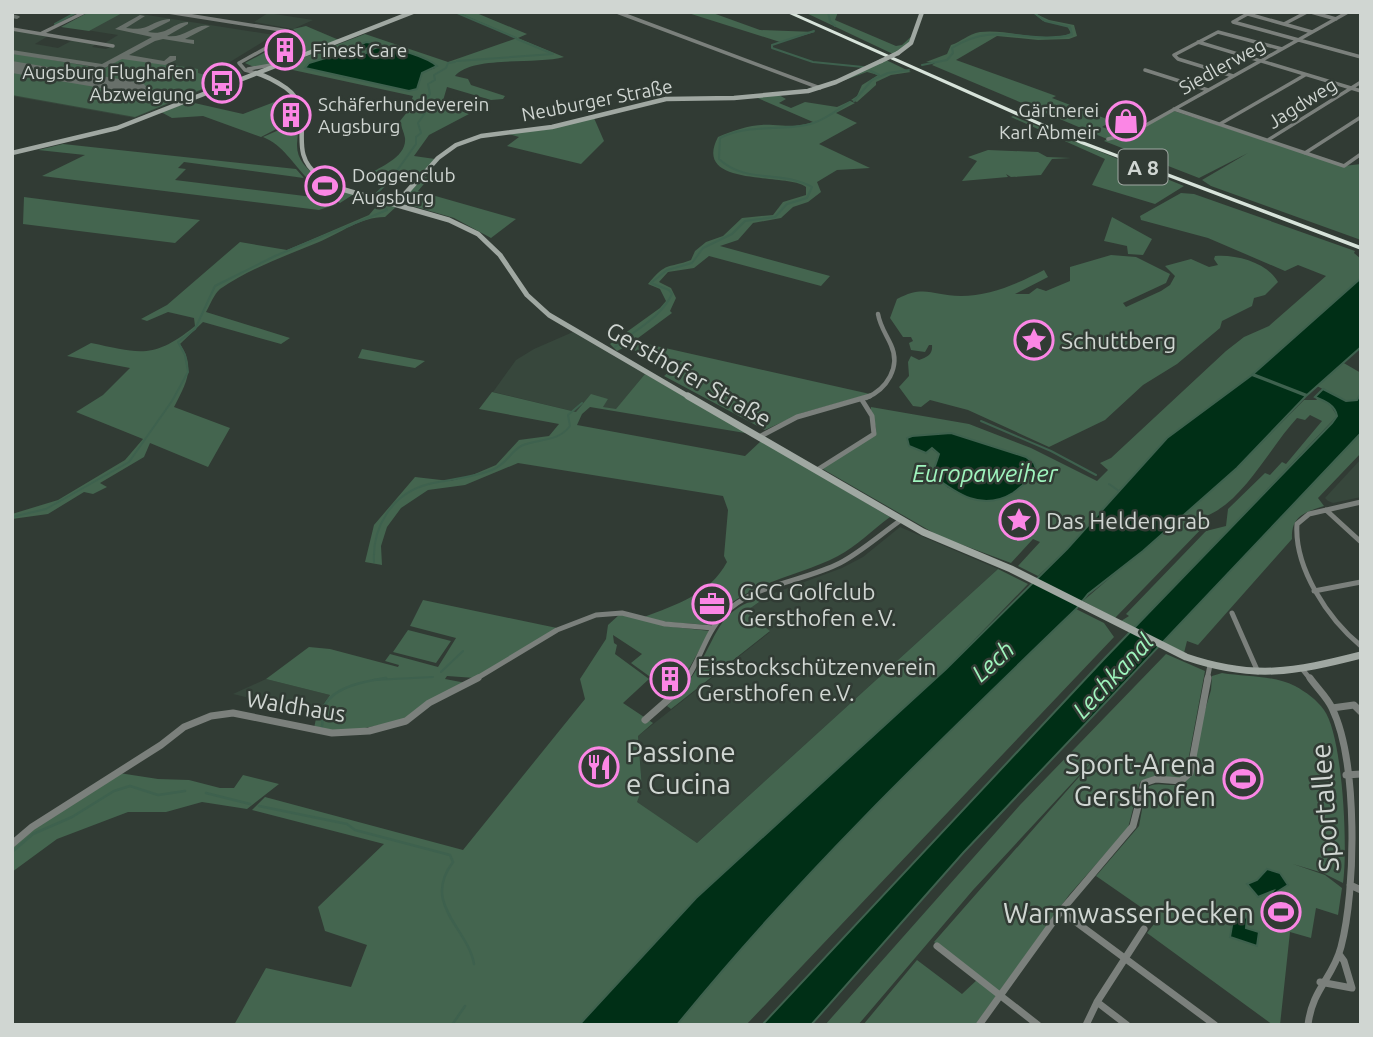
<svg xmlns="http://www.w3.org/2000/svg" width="1373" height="1037" viewBox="0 0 1373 1037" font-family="Ubuntu,sans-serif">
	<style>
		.built { fill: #37473c }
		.green { fill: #44654f; fill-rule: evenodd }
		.water { fill: #002f16; stroke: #3e614e; stroke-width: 2 }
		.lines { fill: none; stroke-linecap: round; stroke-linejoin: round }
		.stream-far1 { stroke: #3e614e; stroke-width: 2 }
		.stream { stroke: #3e614e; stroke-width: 2.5 }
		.taxiway { fill: #68706a; fill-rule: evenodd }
		.runway { fill: #68706a; fill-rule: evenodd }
		.street-far3 { stroke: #7b807c; stroke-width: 3.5 }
		.street-far2 { stroke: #7b807c; stroke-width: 4.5 }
		.street-far1 { stroke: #7b807c; stroke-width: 5 }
		.street { stroke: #7b807c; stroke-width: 7 }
		.secondary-far2 { stroke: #a0a8a2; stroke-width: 4.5 }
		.secondary-far1 { stroke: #a0a8a2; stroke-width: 5 }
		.secondary { stroke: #a0a8a2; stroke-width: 7 }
		.highway { fill: #d7e3da; fill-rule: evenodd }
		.secondary-bridge { stroke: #a0a8a2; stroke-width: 4.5 }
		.labels { text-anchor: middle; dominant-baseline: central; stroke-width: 5; stroke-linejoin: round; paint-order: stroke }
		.far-poi-label { font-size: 19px; fill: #d0d6d2; stroke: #313b34; text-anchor: start }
		.far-street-label { font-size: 19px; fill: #d0d6d2; stroke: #313b34 }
		.shield { fill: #313b34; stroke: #a0a8a3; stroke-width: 2 }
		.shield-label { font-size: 21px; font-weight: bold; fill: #d0d6d2 }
		.poi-label { font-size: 23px; fill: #d0d6d2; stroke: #313b34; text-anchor: start }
		.street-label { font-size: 23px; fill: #d0d6d2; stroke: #313b34 }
		.water-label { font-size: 24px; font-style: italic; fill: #9ff4bd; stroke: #313b34 }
		.near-poi-label { font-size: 28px; fill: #d0d6d2; stroke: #313b34; text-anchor: end }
		.near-street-label { font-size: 28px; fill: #d0d6d2; stroke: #313b34 }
	</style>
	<rect width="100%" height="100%" fill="#313b34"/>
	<!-- built -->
	<path class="built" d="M95,12H128L274,35L225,65L241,70L243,73L135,118L12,96V30L48,36L35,44L58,48L73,40L96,44L92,47L106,49L114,45L105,43L118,35L67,27Z
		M268,13L313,20L293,29L254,22Z
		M573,332L645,374L616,410L602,407L608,399L576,412L493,392L516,360L534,349Z
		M1361,459V497L1333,503L1328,501L1325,498Z
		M900,527L998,569L697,843L636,802L642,788L638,736L770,632L745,612L769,595L842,568L863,557Z
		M266,679L330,695L317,714L233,694Z"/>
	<!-- green -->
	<path class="green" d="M89,12H124L89,31L61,27Z
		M457,12H474L527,34L518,38L564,57C537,65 472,55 455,76L468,79L471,85L505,96L503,99L491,100L447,87L442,104L469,114L429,135L414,156L435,159L417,178L369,174C380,167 407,157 405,138C404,132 401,127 400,121L408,111L413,96L279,67L365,34L448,62L517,38ZM370,42L371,46L354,56L366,55L374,48L433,62L435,68L422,73L420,81L347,78L331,74L335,56L357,44Z
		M685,12H710L760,30L815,32L780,42Z
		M804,12H838L835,20L896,46L902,45L914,34L909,45L893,54Z
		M1032,12L1049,20L1074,25L1077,36L1069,39L1038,40L997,36L956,60L1056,96L1052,98L1112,121L1102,127L1128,136L1121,139L1174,111L1344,166L1361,164V240L1211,186L1202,180L1248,153L1199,178L1104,141L1107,139L932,65L935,63L926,62L947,54L951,45C961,42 968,34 980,32C1008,28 1047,45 1071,33L1067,26L1043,21Z
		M306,26L339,40L266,66L256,68L245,63L293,37L296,32L293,29Z
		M12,53L87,66L90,68L75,74L12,64Z
		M123,57L198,69V73L224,80L135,117L12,95V70L134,91L141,86L91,77Z
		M886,60L911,72L891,75L876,82V85L857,102L851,100L857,96L862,85L878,75L867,72L834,84Z
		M777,94L786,99L779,103L791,108L805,102L837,107L850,101L855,103L836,113L857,123L819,144L870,168L837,170L817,182L821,192L808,202L793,207L781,218L753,223L738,240L720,246L830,276L821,286L709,256L694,268L668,272L659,282L671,288L676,298L670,311L672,313L634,341L870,394L802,413L765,430L664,376L682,361L623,348L617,351L610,344L660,308L666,301L660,289L648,284C667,261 667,269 691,260L695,251L706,242L723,236L742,218L773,215L783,202L806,195V187C787,172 691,189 718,137C734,130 755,123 773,125C788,126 799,127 813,122L753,96Z
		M277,101L299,104C300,118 298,130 297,144C296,173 333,184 354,194L340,203C329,197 317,188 308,179C293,164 283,145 263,137L297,122V115L280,122L286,124L261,137L203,116L172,118L161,112L190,102L243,114Z
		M1011,117L1013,116L1184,186L1155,204L1092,185L1105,159Z
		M594,118L604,141L581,164L507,146L519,137L502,132L544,130Z
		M63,144L296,169L304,178L184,162L178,168L186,169L175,180L329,199L337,204L319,210L42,176L85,155L38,150Z
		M988,150L1038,152L1047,157L1071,158L1052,159L1041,175L1011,177L1006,174L1008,177L962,181L977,161L968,157Z
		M421,176L429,178L418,191L516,219L491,238L454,218L399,202Z
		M1181,193L1194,194L1355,251L1354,253L1361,259V278L1252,375L1167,438L1067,549L1038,576L1018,566L1040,542L1033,539L1011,563L939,536L821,468L876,433C877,423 870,417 871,407L969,424L1031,448L1097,481L1108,470L1100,463L1111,458L1226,351L1244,337L1269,326L1326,276L1298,265L1285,271L1208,238L1141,220L1140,216ZM951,433L1026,457L1008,496C985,505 968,498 947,487L939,454L912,436Z
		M24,197L200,220L175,243L23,224Z
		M381,201L397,206L385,217C360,217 341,233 319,242C285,256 251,268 220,289C214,294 210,305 206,312L290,338L281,344L203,322L180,344C196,367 186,384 174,407L230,428L208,467L150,443L144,457L100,483L107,487L93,494L84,492L48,514L12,519V514L58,500L125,460L143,439L76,412L103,395L130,368L67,356L91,343C140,353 153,360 195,326L194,318L168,312L147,321L141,319L167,305L240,242L287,250L369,215Z
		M1112,217L1152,239L1143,255L1128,254L1127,246L1104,241Z
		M1111,255L1136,257L1170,274L1166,283L1123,303L1126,307L1161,291L1170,285L1175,276L1165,266L1191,259L1209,267L1218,265L1214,259L1215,256C1236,254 1268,263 1278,282L1265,295L1254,298L1252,306L1222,321L1220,328L1177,364L1143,385L1105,420L1049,447L968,410L930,400L921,407L913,406L899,387L909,376L908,362L911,356L919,360C927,357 933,355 932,345H929L925,352L911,350L909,343L913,341L911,337H903L890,318L897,299C925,284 933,296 961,296C990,296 1019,283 1044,270L1048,277L1015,294H1029L1037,288L1046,291L1070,281V267Z
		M362,349L425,361L415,368L358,358Z
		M1342,362L1361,373V393L1357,400L1347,402L1317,386Z
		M645,374L751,434L590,407L582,414L577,425L745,456L761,441L890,517C872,530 857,546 838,556C798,577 735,585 711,625L666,622L644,617C676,605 710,594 727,562L724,556L728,510L723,496L518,463L465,485L428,490L401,508L387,527L381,546L382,565L365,562L374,525L415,477L450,481L470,476L496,465L519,440L549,436L559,424L479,409L492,392L576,412L591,394L608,399L603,407L616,409Z
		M1315,397L1329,403L1337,416L1135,628L1121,621L1129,616L1126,614L1206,531L1226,526L1228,509L1265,473L1270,475L1282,462L1286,464L1322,421L1310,415L1305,420L1297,418C1270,447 1243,502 1206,516L1207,523L1115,618L1083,601L1237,468L1304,400H1317Z
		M1361,433V453L1318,498L1324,506C1305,512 1291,516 1292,539L1198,645L1187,641L1184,653L1163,642Z
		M998,569L1028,584L946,669L696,898L579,1025H234L266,968L351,987L367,945L325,931L318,907L384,844L252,810L265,797L463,850L585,699L580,679L606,639L608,625L620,614L665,626L710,631L682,681L661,667L649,676L631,663L642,654L613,635L614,643L617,645L615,654L649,679L623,703L653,723L638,736L642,788L637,802L697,843Z
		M769,595L745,612L770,631L671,709L667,706C679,694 690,681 698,667C721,627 719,609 769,595Z
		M423,600L557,628L475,678L447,676L445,679L466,683L404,720L346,732L314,728L317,714L330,695L266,679L309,647L330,649L398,667L399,665L385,661L390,654L438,667L456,638L410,626Z
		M1076,609L1104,623L1114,637L746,1025H677C798,876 938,742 1076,609Z
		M408,630L451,641L436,663L393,652Z
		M1166,654L1205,671L1186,772L1180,778L1155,776L1140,782L1128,828L1069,895L975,1025H863L917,960L962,994L979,978L934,942L1100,753L973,890L858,1025H825L1020,805Z
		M1222,673C1246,677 1273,675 1295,686C1306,692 1317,700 1324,710C1343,736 1348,849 1343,883L1323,873L1293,864L1325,875L1342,888L1338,915L1316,908L1311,938L1290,932L1280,1025H1273L1147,933L1158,919L1096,876L1139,826L1146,788C1158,779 1173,790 1184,782L1211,690L1212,676Z
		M119,773L158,779L189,780L220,788H234L243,775L279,784L247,809L202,802L166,812H128L57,839L12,872V846C45,818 84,798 119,773Z"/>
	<!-- water -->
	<path class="water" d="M366,42L372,43L371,46L354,56C366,57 368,49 379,47C391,45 429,58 437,66L422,73L417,89L409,91L305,68L309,63L342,53Z
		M1361,278V347L1307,395L1253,374Z
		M1252,375L1306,396L1237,468L1143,551L1088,594L1076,609C938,742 798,876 677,1025H579L696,898L946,669L1067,549L1167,438Z
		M1323,389L1346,401L1357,400L1361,393V433L963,853L811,1025H762L1104,659L1332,423L1337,416C1335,405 1325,401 1315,397Z
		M951,433L1026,457L1034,463L1036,469C1030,479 1023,486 1013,493C982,512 957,494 932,475L939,454L932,448L926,453L909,446L907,438L912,436Z
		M1267,869L1280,873L1288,885L1277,892L1289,894L1290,899H1272L1269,896L1273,891L1258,897L1247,884L1257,880Z
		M1234,914L1247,918L1246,928L1259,932L1257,946L1230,937Z"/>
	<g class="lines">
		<!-- stream-far1 -->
		<path class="stream-far1" d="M455,12L516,38
			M828,12L830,21L835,26
			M55,24L77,12
			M814,31L772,45V48L813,62L863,67
			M457,61L553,54L517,39
			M922,65L947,60L953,53L952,48C996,20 1026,45 1072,35L1070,27L1045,21L1033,12
			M871,71L879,75
			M854,101L872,80L888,73L909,70
			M375,195L391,179L416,144V137L421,133L418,123L425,113L422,103L430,94L428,84L435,80L434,75L446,68L448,63L455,62
			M615,347C634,330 661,318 672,294L669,290L651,283L667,270L692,263L703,248L732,234L745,221L775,217L787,204L807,198L812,187C782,170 745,184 719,159L720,138C748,124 777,131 806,125C822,122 837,110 850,102
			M981,421L1051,451L1096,475
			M1109,484L1119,491
			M12,517L46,509L129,462L172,401L188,372L185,355L178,342L195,329L215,286L275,256L387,210L381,203
			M374,562C372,527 392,493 429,484C451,479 471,478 492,470C507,464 510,452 521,446C539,438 557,443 570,426L568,415L582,403
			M441,672L463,651
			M373,680L433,677"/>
		<!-- stream -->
		<path class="stream" d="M322,727C323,721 322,710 325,705C335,686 367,681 386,678
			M206,793L250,804
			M259,806L347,824L355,830L450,855L453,862C421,904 468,928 474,964
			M12,852L33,834L72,817L114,791L130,786L158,795L185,791
			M452,1025L465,1006"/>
		<!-- taxiway -->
		<path class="taxiway" d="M12,14L19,16L20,17L17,19L12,18Z
			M140,15L145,16L126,28C150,32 151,20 170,19V21L148,32C168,36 171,23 188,22V24L167,36C184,39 196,22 210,26L185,39L194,40V44L163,39L155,41L129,55L164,61L170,56H176V60L165,65L122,59L85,78L46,74L42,72L46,70L84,74L96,67L12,54V50L102,64L152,37L115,29Z"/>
		<!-- runway -->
		<path class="runway" d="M12,61L137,82L144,84L147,88L144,92L137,94L12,73Z"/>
		<!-- street-far3 -->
		<path class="street-far3" d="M168,12L288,31L286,37L239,63L245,70L256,73
			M617,12L820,88
			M1251,12L1233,22L1361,57
			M1311,12L1336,19
			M1248,14L1312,32
			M1284,24L1307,12
			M12,29L113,46
			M42,33L85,12
			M1198,42L1361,91
			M248,69L277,64
			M1145,70L1208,90
			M1233,76L1178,59L1174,55L1218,32L1282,49
			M1174,109L1344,166L1361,154
			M1220,124L1305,75
			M1108,139L1130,134L1348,12
			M1268,140L1361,82
			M1305,153L1361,117"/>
		<!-- street-far2 -->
		<path class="street-far2" d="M866,398C887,389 901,367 891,345C886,334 880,326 878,314"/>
		<!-- street-far1 -->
		<path class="street-far1" d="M759,437L797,417L870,396
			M817,470L874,434L872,416L862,400
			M1361,502L1309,514L1297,524C1294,568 1328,619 1361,646
			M1326,510L1361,542
			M1314,591L1361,582
			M1232,613L1258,672
			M1303,670L1311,680
			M474,680L557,630L596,615L622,613L665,624L713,628
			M686,680C700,660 706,633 723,615C752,584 803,582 840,563C861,552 881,534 901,520
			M1207,680L1210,665"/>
		<!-- street -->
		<path class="street" d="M1332,708L1354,705L1361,712
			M645,720L678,691L687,678
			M1346,775L1361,774
			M12,844L32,827L161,745L184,727L211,716L233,713L332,733L369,731L406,721L429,703L478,678
			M1350,885L1361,890
			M1061,911L1215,1025
			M937,946L1038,1025
			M1320,982L1352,988L1344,961L1339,954
			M1097,1002L1127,1025
			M979,1025L1061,911L1133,826L1144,783L1156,779L1181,781L1190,773L1208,678
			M1086,1025L1097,1002L1144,929
			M1308,1025C1312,989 1333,978 1341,947C1356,890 1358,762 1332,708C1327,697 1317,688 1310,678"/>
		<!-- secondary-far2 -->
		<path class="secondary-far2" d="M898,53L911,43L922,12
			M256,73C267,76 277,82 286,88C320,113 283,150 319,176
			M12,153L117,128L413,12
			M422,176L438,158L456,145L481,136L552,127L666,99L734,98L808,91L836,82L881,61"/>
		<!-- secondary-far1 -->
		<path class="secondary-far1" d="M316,174L345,190L449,220L478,234L500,255L527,295L549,315L691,398
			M396,204L423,174"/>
		<!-- secondary -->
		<path class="secondary" d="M688,396L923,532L1011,569L1186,657C1254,680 1294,672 1361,655"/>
		<!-- highway -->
		<path class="highway" d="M785,12H792L1085,142L1361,246V250L1081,144Z"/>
		<!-- secondary-bridge -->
		<path class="secondary-bridge" d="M881,61L898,53"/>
	</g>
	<!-- icons -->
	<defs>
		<g id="building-ring" transform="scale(2.0125)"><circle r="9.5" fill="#313b34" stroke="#fb86e5" stroke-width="1.5"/><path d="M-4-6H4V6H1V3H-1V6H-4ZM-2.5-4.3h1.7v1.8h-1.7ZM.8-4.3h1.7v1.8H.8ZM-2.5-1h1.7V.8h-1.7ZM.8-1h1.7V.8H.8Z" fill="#fb86e5"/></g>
		<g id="bus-ring" transform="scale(2.0125)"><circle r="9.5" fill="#313b34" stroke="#fb86e5" stroke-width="1.5"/><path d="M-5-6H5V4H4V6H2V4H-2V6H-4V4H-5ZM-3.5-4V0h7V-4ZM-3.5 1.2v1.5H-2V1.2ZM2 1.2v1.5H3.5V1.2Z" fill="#fb86e5"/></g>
		<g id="shop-ring" transform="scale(2.0125)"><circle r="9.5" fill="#313b34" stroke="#fb86e5" stroke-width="1.5"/><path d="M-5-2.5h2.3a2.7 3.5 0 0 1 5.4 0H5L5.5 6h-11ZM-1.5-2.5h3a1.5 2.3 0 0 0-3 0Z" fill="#fb86e5"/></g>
		<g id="stadium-ring" transform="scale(2.0125)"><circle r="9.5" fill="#313b34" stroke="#fb86e5" stroke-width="1.5"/><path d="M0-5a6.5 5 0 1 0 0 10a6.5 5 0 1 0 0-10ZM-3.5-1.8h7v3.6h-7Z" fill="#fb86e5"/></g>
		<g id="sight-ring" transform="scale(2.0125)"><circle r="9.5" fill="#313b34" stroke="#fb86e5" stroke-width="1.5"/><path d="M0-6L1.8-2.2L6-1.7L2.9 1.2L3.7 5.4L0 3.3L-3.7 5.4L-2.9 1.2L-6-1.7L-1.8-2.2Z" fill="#fb86e5"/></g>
		<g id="office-ring" transform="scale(2.0125)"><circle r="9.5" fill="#313b34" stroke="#fb86e5" stroke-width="1.5"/><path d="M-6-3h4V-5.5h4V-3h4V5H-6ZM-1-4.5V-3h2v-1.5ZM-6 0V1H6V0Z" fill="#fb86e5"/></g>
		<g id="restaurant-ring" transform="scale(2.0125)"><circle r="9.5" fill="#313b34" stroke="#fb86e5" stroke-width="1.5"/><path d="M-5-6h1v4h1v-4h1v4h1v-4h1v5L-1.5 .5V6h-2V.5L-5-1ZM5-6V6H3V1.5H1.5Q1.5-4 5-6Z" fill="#fb86e5"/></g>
	</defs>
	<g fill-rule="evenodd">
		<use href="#building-ring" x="285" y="50"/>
		<use href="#bus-ring" x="222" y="83"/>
		<use href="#building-ring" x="291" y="115"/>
		<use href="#shop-ring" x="1126" y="121"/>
		<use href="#stadium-ring" x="325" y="186"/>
		<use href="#sight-ring" x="1034" y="340"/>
		<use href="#sight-ring" x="1019" y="520"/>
		<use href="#office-ring" x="712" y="604"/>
		<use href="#building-ring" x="670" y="679"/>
		<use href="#restaurant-ring" x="599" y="767"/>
		<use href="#stadium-ring" x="1243" y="779"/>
		<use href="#stadium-ring" x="1281" y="912"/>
	</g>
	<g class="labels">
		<!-- far-poi labels -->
		<g class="far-poi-label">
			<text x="312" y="50">Finest Care</text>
			<text x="195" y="72" text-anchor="end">Augsburg Flughafen<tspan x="195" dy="22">Abzweigung</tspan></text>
			<text x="318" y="104">Schäferhundeverein<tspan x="318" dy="22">Augsburg</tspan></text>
			<text x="1099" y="110" text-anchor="end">Gärtnerei<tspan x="1099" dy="22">Karl Abmeir</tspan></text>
			<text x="352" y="175">Doggenclub<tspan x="352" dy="22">Augsburg</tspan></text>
		</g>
		<!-- far-street labels -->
		<g class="far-street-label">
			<text transform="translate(1222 66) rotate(-29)">Siedlerweg</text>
			<text transform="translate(597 100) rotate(-11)">Neuburger Straße</text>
			<text transform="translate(1302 103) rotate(-32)">Jagdweg</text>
		</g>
		<!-- shield labels -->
		<rect class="shield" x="1118.5" y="149.5" width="49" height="35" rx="5"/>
		<g class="shield-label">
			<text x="1143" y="167">A 8</text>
		</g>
		<!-- poi labels -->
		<g class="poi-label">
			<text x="1061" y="340">Schuttberg</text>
			<text x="1046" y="520">Das Heldengrab</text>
			<text x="739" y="591">GCG Golfclub<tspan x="739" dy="26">Gersthofen e.V.</tspan></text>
			<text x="697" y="666">Eisstockschützenverein<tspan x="697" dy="26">Gersthofen e.V.</tspan></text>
		</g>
		<!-- street labels -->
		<g class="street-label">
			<text transform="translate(689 374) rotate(30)">Gersthofer Straße</text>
			<text transform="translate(296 706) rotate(9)">Waldhaus</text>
		</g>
		<!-- water labels -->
		<g class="water-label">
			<text x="985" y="473">Europaweiher</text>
			<text transform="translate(993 661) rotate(-42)">Lech</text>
			<text transform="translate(1113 676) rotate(-47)">Lechkanal</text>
		</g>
		<!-- near-poi labels -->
		<g class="near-poi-label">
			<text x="626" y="751" text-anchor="start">Passione<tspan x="626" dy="32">e Cucina</tspan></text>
			<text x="1216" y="763">Sport-Arena<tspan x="1216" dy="32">Gersthofen</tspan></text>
			<text x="1254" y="912">Warmwasserbecken</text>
		</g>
		<!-- near-street labels -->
		<g class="near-street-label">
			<text transform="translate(1324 808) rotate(-94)">Sportallee</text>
		</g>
	</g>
	<!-- border -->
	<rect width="1373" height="1037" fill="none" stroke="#d0d6d2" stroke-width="28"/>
</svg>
